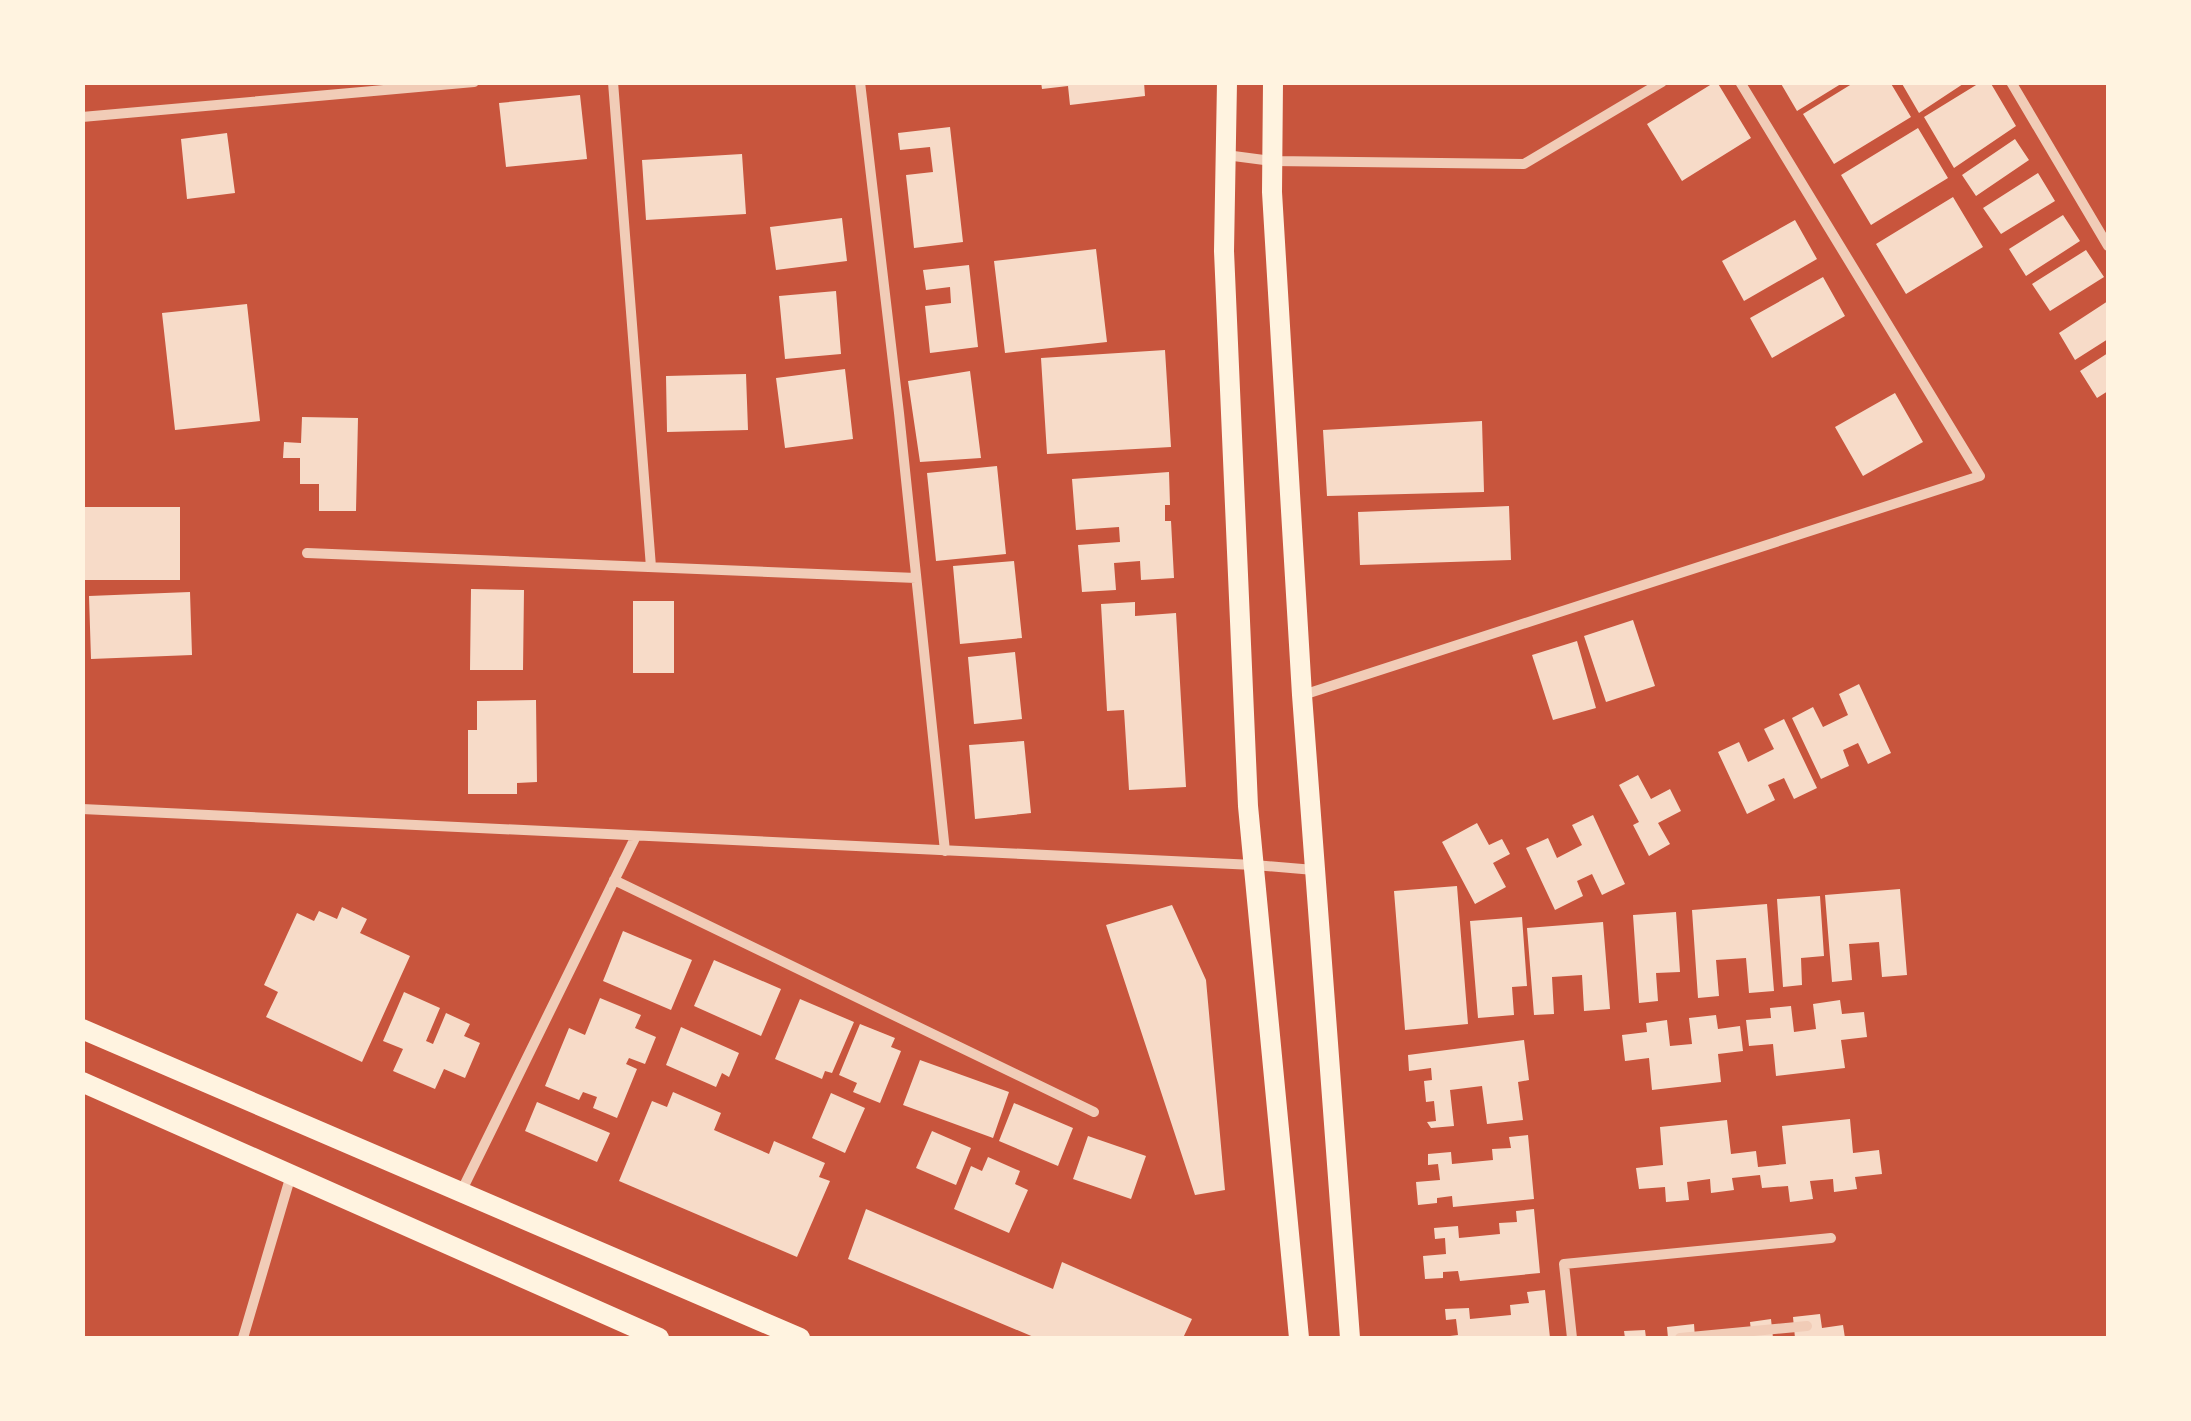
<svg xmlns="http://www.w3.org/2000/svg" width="2191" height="1421" viewBox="0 0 2191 1421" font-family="'PT Sans',sans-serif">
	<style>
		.building { fill: #f7dbc8 }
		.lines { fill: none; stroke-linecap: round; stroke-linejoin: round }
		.minor { stroke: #f1ccb7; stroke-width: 10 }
		.secondary { stroke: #fff3e0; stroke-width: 20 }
	</style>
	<rect width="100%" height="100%" fill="#c8553d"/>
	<!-- building -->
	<path class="building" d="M1041,82H1144L1145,96L1070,105L1068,86L1042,89Z
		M1715,82H1717L1751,138L1682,181L1647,124Z
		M1780,82H1844L1797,111Z
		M1855,82H1890L1911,117L1834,164L1803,114Z
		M1901,82H1966L1919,113Z
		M1981,82H1990L2016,126L1954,168L1924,117Z
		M580,95L587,159L506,167L499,103Z
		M950,127L963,242L914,248L906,175L933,172L930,147L900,150L898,133Z
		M1918,128L1948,178L1871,225L1841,175Z
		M227,133L235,193L187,199L181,139Z
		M2015,139L2029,160L1976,196L1962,175Z
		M742,154L746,214L646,220L642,160Z
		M2038,173L2055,201L2001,234L1983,208Z
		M1953,197L1983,247L1906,294L1876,244Z
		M2063,215L2080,241L2026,276L2009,249Z
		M842,218L847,261L776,270L770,227Z
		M1795,220L1817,259L1744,301L1722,261Z
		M1096,249L1107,342L1005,353L994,261Z
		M2086,250L2104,277L2050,311L2032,284Z
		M969,265L978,347L930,353L925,306L951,303L950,287L926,290L923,270Z
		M1823,277L1845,316L1772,358L1750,318Z
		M836,291L841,354L785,359L779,296Z
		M2108,301V339L2075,360L2059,333Z
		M247,304L260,421L175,430L162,313Z
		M1165,350L1171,447L1047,454L1041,358Z
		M2108,353V391L2097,398L2080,371Z
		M845,369L853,439L785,448L776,378Z
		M970,371L981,458L920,462L908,381Z
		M746,374L748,430L667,432L666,376Z
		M1895,393L1923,442L1863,476L1835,427Z
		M302,417L358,418L356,511H319V484H300V458H283L284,442L301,443Z
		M1482,421L1484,492L1327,496L1323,430Z
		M997,466L1006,554L936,561L927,473Z
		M1169,472L1170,505H1165V521H1171L1174,578L1141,580L1140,561L1114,563L1116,590L1082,592L1078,545L1120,542L1119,527L1076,530L1072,479Z
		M1509,506L1511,560L1360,565L1358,512Z
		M84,507H180V580H84Z
		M1014,561L1022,638L960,644L953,566Z
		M471,589L524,590L523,670H470Z
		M190,592L192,655L91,659L89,596Z
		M633,601H674V673H633Z
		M1135,602V616L1176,613L1186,787L1129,790L1124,710L1107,711L1101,604Z
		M1633,620L1655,686L1606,702L1584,636Z
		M1577,641L1596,708L1553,720L1532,655Z
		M1015,652L1022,719L974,724L968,657Z
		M1859,684L1891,753L1868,764L1858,743L1843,750L1849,766L1821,779L1792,718L1813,707L1823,727L1848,715L1839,694Z
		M536,700L537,782L517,783V794H468V730H477V701Z
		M1784,719L1817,788L1794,799L1784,778L1768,785L1775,800L1747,814L1718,752L1739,742L1748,762L1774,749L1764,729Z
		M1024,741L1031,813L975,819L969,745Z
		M1638,775L1651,799L1670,789L1681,811L1658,823L1670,844L1649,856L1633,825L1639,822L1619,785Z
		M1593,815L1625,884L1602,895L1592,874L1577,881L1583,896L1555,910L1526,848L1548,838L1557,858L1582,845L1572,825Z
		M1477,823L1489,845L1502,839L1510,854L1493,863L1506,887L1475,904L1442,842Z
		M1457,886L1468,1024L1405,1030L1394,891Z
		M1900,889L1907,975L1882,977L1879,942L1849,944L1852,980L1832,982L1825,895Z
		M1820,896L1824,956L1801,958L1802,985L1783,987L1777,899Z
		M1767,904L1774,991L1749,993L1746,958L1716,960L1719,996L1698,998L1692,910Z
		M1172,905L1206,980L1225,1190L1195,1195L1106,925Z
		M342,907L367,919L360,933L410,956L362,1062L266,1017L278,992L264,985L297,913L314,921L319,911L337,919Z
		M1676,912L1680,972L1656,973L1658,1001L1639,1003L1633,915Z
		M1522,917L1527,986L1512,987L1514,1015L1478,1018L1470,921Z
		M1603,922L1610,1009L1584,1011L1582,975L1552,977L1554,1014L1534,1015L1527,928Z
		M623,931L692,960L671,1010L603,981Z
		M714,960L781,989L761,1036L694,1006Z
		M404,992L440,1008L426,1041L433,1044L446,1013L470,1024L464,1036L480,1043L465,1078L444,1069L435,1089L393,1071L403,1049L383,1041Z
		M600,998L641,1015L635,1028L656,1037L645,1064L629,1058L626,1064L637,1069L617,1118L593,1108L597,1097L583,1092L579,1100L545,1086L569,1028L585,1035Z
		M800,999L854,1022L832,1073L825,1071L822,1079L775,1059Z
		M1840,1000L1842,1014L1864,1012L1867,1037L1841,1040L1845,1068L1776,1076L1773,1044L1749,1046L1746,1020L1771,1018L1770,1008L1791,1006L1794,1032L1816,1029L1813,1004Z
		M1716,1015L1718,1029L1740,1026L1743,1051L1718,1054L1721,1082L1652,1090L1649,1058L1625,1061L1622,1035L1647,1032L1646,1023L1667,1020L1670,1046L1692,1044L1689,1018Z
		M860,1024L895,1038L891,1047L901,1051L880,1103L853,1092L857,1083L839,1075Z
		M681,1027L739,1053L729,1077L722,1073L716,1087L666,1065Z
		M1524,1040L1529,1080L1518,1082L1523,1120L1487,1124L1482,1086L1450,1090L1454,1126L1431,1128L1427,1122L1436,1121L1434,1101L1426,1102L1424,1081L1432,1080L1431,1068L1409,1071L1408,1055Z
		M920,1060L1009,1092L993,1138L903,1105Z
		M673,1092L721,1113L714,1130L769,1154L774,1141L825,1163L819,1177L830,1181L797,1257L619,1181L652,1101L667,1107Z
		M831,1093L865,1108L845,1153L812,1138Z
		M537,1102L610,1133L597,1162L525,1131Z
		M1014,1103L1073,1128L1058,1166L999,1141Z
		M1850,1119L1853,1153L1879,1150L1882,1174L1855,1177L1857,1189L1834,1192L1833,1179L1810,1181L1813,1199L1790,1202L1788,1186L1762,1188L1760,1175L1732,1178L1734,1190L1711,1193L1710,1179L1687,1182L1689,1200L1666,1202L1665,1187L1639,1189L1636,1168L1663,1165L1660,1127L1727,1120L1731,1154L1756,1151L1758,1167L1786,1164L1782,1126Z
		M932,1131L971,1148L956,1185L916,1168Z
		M1528,1135L1534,1199L1453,1207L1452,1196L1437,1198V1203L1418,1205L1416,1182L1440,1180L1438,1164L1428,1165V1154L1451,1152L1452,1164L1493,1160L1492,1149L1511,1148L1509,1137Z
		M1088,1136L1146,1156L1131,1199L1073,1179Z
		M988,1157L1020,1171L1015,1184L1028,1190L1009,1233L954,1209L971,1166L982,1171Z
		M866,1209L1053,1289L1062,1262L1192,1319L1183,1338H1036L848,1259Z
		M1534,1209L1540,1273L1460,1281L1458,1271L1443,1272V1278L1425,1279L1423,1256L1446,1254L1445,1238L1435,1239L1434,1228L1458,1226L1459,1238L1500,1234L1499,1223L1517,1222L1516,1211Z
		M1545,1290L1550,1338H1450V1336L1458,1335L1456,1319L1446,1320L1445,1309L1469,1308L1470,1319L1511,1315L1510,1305L1529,1303L1527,1292Z
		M1820,1314L1822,1328L1843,1325L1845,1338H1795L1793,1317Z
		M1771,1319L1773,1338H1726L1751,1331L1750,1322Z
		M1694,1324L1695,1338H1668L1667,1327Z
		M1645,1330L1646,1338H1625L1624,1331Z"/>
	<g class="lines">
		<!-- minor -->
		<path class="minor" d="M613,82L651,567
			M860,82L899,413L945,851
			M2011,82L2108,246
			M82,117L474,82
			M1226,155L1272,161L1524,164L1662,82
			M307,553L916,578
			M1303,695L1980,476L1740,82
			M82,809L1254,865L1314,870
			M614,880L1094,1112
			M461,1192L636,836
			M243,1338L291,1175
			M1572,1338L1564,1264L1831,1238
			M1680,1338L1807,1326"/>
		<!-- secondary -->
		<path class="secondary" d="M1227,82L1224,251L1248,806L1299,1338
			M1273,82L1272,192L1302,695L1350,1338
			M82,1029L800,1338
			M82,1082L659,1338"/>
	</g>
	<!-- border -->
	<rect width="2191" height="1421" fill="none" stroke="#fff3e0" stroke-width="170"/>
</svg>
